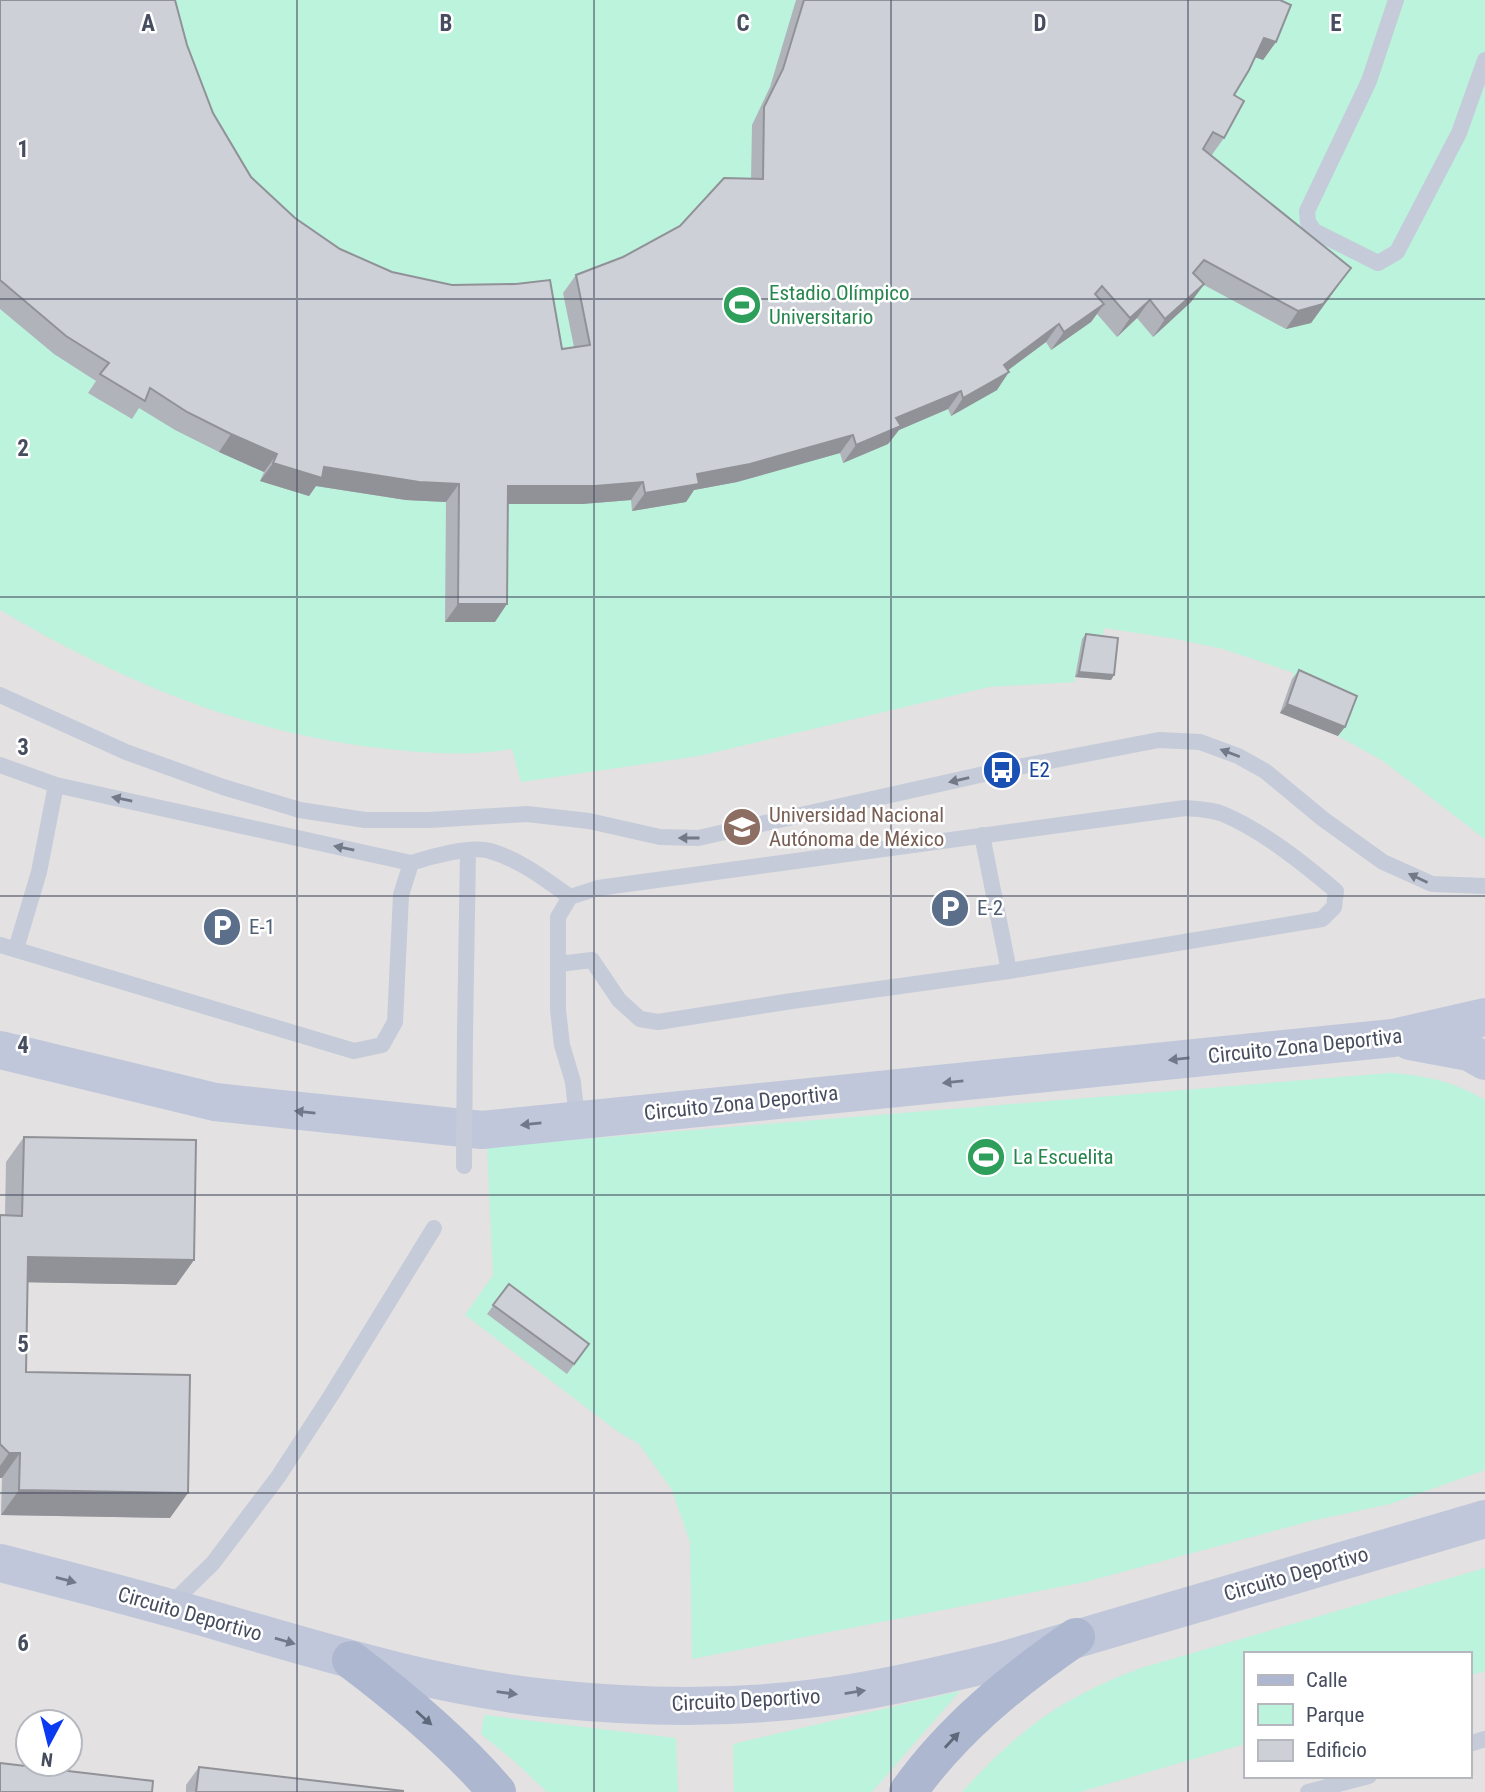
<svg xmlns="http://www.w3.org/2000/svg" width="1485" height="1792" viewBox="0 0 1485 1792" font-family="'Roboto Condensed',sans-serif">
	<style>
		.education { fill: #e3e1e1; fill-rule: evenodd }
		.green { fill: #bbf3dd }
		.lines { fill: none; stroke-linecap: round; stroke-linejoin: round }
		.lane { stroke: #c5cbd8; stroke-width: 16 }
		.secondary { stroke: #c1c7da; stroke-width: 38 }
		.primary { stroke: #adb7d0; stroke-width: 38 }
		.lane-bridge { stroke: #c5cbd8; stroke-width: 16 }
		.wall { fill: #b1b3ba }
		.shaded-wall { fill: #909297 }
		.building { fill: #ced0d8; stroke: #909297; stroke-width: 2 }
		.oneway { fill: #727989 }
		.oneway2 { fill: #71788a }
		.oneway3 { fill: #60687b }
		.grid { fill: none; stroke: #464d5f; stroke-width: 2; stroke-opacity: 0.55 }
		.labels { text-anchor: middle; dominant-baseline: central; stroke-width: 5; stroke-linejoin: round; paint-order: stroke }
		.leisure-label { font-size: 21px; fill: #27864d; stroke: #fff; text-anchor: start }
		.transit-label { font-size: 21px; fill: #164399; stroke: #fff; text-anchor: start }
		.education-label { font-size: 21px; fill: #785e54; stroke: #fff; text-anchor: start }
		.service-label { font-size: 21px; fill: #4e5e75; stroke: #fff; text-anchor: start }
		.street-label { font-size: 21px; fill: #464d5f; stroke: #fff }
		.grid-label { font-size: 23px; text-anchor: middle; font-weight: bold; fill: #464d5f; stroke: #fff; stroke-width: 5; stroke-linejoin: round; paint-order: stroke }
	</style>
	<rect width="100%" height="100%" fill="#f2f0ef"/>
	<!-- education -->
	<path class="education" d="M0,0H1485V1792H0ZM1245,1654H1469V1776H1245ZM28,1722H70V1764H28Z"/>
	<!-- green -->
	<path class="green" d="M0,0H1485V839L1383,761L1338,736L1350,706L1292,679L1294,673L1223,649L1176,639L1104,628L1102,641L1075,677V682L989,687L699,756L521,782L512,749C467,757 423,753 379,748C239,731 121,681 0,610Z
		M1390,1073C1425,1075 1455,1082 1485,1100V1470L1390,1504L1311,1521L1085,1582L692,1659L690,1542L672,1490L639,1444L617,1431L465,1315L493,1275L487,1147Z
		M1485,1568V1671L1469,1676V1654H1245V1744L1080,1792H962C1018,1730 1063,1697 1141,1668Z
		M960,1691L872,1792H734L733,1744Z
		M484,1715L676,1738L678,1792H547L513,1760L481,1734Z"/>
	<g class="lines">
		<!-- lane -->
		<path class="lane" d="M1396,0L1369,81L1307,211L1308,222L1314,231L1378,263L1397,252L1459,133L1485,60
			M0,695L126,752L223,787L300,810L365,820H429L527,814L589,821L660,837L698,838L1002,770L1159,740L1200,742L1238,756L1265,771L1323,819L1383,862L1432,884L1485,886
			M0,765L56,785L411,863
			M982,835L1009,971
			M0,945L354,1051L382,1045L395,1022L401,895L411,863C429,857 472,845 490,851C519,859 545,879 570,897
			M16,949L39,872L56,785
			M559,964L592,960L619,1000L640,1019L658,1022L792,1001L1009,971L1322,919L1334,907L1336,891C1303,863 1263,831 1223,814C1211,809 1198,809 1185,808L598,888L570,897L558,917V1010L562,1045L573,1082L577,1119
			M465,1033L468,851
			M170,1605L213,1563L278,1477L332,1394L434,1228
			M1469,1744L1485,1739
			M1308,1792L1369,1776"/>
		<!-- secondary -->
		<path class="secondary" d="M1410,1041L1469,1052L1485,1061
			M0,1050L215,1102L482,1130L1393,1038L1485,1017
			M0,1563C74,1582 147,1601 220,1622C330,1654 441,1688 555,1699C653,1709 754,1709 851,1693C902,1685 951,1673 1001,1661L1485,1519"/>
		<!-- primary -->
		<path class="primary" d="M351,1660C404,1700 454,1742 497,1792
			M908,1792C953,1729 1012,1681 1076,1637"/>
		<!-- lane-bridge -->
		<path class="lane-bridge" d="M464,1166L465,1033"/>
	</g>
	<!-- wall -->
	<path class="wall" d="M0,0L187,45L213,113L251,177L295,218L340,249L562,349L574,347L563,293L576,275L623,257L680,226L751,179L752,125L770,87L796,0H1280L1276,42L1263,60L1255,57L1234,95L1224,138L1211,156L1338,286L1311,323L1286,329L1204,285L1191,302L1153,337L1137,318L1117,337L1097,314L1091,322L1051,350L1046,342L1008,370L997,390L951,416L948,409L899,430L888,444L843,463L840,453L737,482L694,490L686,502L632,511L631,500L582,504H508L495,622H445L446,502L406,500L316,486L309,496L260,481L264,472L219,452L175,430L139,408L132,419L88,393L96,381L54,354L0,309Z
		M1086,634L1114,675L1111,680L1075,677L1082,639Z
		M1299,670L1338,736L1280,713L1292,679Z
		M24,1137L194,1260L176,1285L27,1282L26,1372L170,1518L1,1515L2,1478H0V1215H5L6,1162Z
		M509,1284L589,1344L567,1374L487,1314Z
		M199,1767L403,1792H186V1785Z"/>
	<!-- shaded-wall -->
	<path class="shaded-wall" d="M1264,38L1276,42L1263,60L1252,56Z
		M1351,268L1311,323L1286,329L1298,311Z
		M1204,284L1191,302L1153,337L1165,319Z
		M1150,300L1137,318L1117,337L1130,318Z
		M1104,304L1091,322L1051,350L1064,332Z
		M1059,324L1046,342L999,377L1009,372L997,390L951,416L963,398L1004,365Z
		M961,391L948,409L899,430L888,444L843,463L856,445L896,418Z
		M231,434L277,454L264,472L219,452Z
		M853,435L840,453L737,482L694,490L686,502L632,511L645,493L697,474Z
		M273,463L324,467L459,484L446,502L406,500L316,486L309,496L260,481Z
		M643,482L631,500L582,504H495L508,486Z
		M458,604H507L495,622H445Z
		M1079,672L1114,675L1111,680L1075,677Z
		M1287,704L1345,727L1338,736L1280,713Z
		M28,1257L194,1260L176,1285L10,1282Z
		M9,1453H20L2,1478H0V1466Z
		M19,1490L188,1493L170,1518L1,1515Z"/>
	<!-- building -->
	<path class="building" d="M0,0H175L187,45L213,113L251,177L295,218L340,249L392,272L452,285L516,284L550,280L562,349L590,345L576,275L623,257L680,226L724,178L763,179L764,107L783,69L804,0H1280L1291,5L1276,42L1264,38L1249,70L1234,95L1244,101L1224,138L1213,132L1203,149L1351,268L1323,304L1298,311L1204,260L1193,273L1204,284L1165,319L1150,300L1130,318L1102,286L1095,294L1104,304L1064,332L1059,324L1004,365L1009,372L963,398L961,391L896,418L901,426L856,445L853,435L750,464L697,474L699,484L645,493L643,482L595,486H508L507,604H458L459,484L419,482L324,467L322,478L273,463L277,454L231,434L187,412L150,388L145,401L100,374L109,363L66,336L0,280Z
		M1086,634L1118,638L1114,675L1079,672Z
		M1299,670L1357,696L1345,727L1287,704Z
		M24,1137L196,1140L194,1260L28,1257L26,1372L190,1375L188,1493L19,1490L20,1453H9L0,1444V1215L22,1216Z
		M509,1284L589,1344L574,1364L493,1305Z
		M0,1763L153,1781L152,1792H0Z
		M199,1767L403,1791V1792H196Z"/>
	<!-- one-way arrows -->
	<defs><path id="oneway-solid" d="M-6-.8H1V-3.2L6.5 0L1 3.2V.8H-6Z" transform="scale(1.75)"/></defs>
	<g class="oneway">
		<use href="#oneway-solid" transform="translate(1230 753) rotate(-159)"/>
		<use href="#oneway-solid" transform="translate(959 780) rotate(167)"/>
		<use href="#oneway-solid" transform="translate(122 799) rotate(-168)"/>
		<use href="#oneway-solid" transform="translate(689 838) rotate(180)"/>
		<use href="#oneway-solid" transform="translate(344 848) rotate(-168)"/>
		<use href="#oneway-solid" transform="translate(1418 878) rotate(-155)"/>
	</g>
	<g class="oneway2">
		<use href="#oneway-solid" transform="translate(1179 1059) rotate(174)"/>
		<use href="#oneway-solid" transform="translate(953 1082) rotate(174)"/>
		<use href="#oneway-solid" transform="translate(305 1112) rotate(-174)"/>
		<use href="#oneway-solid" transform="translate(531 1124) rotate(174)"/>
		<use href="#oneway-solid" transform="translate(66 1580) rotate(15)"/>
		<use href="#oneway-solid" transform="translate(285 1641) rotate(16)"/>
		<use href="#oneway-solid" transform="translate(855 1692) rotate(-9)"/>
		<use href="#oneway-solid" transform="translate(507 1693) rotate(8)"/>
	</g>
	<g class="oneway3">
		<use href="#oneway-solid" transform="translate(424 1718) rotate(42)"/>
		<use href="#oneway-solid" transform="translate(952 1740) rotate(-47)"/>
	</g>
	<!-- grid -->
	<path class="grid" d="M297,0V1792M594,0V1792M891,0V1792M1188,0V1792M0,299H1485M0,597H1485M0,896H1485M0,1195H1485M0,1493H1485"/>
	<!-- icons -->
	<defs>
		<g id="stadium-disc" transform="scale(2.0125)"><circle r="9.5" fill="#2e9e5b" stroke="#fff"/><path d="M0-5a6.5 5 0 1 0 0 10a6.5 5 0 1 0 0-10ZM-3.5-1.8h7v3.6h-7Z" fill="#fff"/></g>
		<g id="bus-disc" transform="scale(2.0125)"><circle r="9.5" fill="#1a4fb4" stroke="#fff"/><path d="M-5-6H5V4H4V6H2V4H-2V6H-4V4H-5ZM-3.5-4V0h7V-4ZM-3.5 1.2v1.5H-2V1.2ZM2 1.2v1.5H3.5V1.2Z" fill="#fff"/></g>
		<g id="university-disc" transform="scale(2.0125)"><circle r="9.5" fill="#8d6e63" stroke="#fff"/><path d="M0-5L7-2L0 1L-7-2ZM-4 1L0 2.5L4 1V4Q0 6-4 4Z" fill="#fff"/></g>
		<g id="parking-disc" transform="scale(2.0125)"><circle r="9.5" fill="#5c6f8a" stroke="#fff"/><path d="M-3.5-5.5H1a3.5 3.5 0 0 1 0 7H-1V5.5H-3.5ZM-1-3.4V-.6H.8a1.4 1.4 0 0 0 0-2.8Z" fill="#fff"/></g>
	</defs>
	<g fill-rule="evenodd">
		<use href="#stadium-disc" x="742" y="305"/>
		<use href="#bus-disc" x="1002" y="770"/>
		<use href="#university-disc" x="742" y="827"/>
		<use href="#parking-disc" x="950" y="908"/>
		<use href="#parking-disc" x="222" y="927"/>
		<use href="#stadium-disc" x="986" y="1157"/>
	</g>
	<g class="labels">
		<!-- leisure labels -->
		<g class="leisure-label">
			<text x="769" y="293">Estadio Olímpico<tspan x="769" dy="24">Universitario</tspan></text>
			<text x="1013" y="1157">La Escuelita</text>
		</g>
		<!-- transit labels -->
		<g class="transit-label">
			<text x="1029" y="770">E2</text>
		</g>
		<!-- education labels -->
		<g class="education-label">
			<text x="769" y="815">Universidad Nacional<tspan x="769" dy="24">Autónoma de México</tspan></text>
		</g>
		<!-- service labels -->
		<g class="service-label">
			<text x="977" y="908">E-2</text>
			<text x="249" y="927">E-1</text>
		</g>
		<!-- street labels -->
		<g class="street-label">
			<text transform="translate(1305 1046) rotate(-6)">Circuito Zona Deportiva</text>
			<text transform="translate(741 1103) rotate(-6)">Circuito Zona Deportiva</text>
			<text transform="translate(1296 1574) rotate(-16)">Circuito Deportivo</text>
			<text transform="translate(190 1614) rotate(16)">Circuito Deportivo</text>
			<text transform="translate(746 1700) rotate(-3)">Circuito Deportivo</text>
		</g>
	</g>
	<g class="grid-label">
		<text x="148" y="31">A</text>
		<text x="446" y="31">B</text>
		<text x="743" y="31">C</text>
		<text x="1040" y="31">D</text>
		<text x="1336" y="31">E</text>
		<text x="23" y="157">1</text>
		<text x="23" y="456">2</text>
		<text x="23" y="755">3</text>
		<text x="23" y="1053">4</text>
		<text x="23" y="1352">5</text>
		<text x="23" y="1651">6</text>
	</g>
	<!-- legend -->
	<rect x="1244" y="1652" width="228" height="126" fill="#ffffff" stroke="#b5b8bf" stroke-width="2"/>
	<rect x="1258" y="1675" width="35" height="10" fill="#adb7d0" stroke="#b5b8bf" stroke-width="2"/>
	<text x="1306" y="1687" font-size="21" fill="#464d5f">Calle</text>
	<rect x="1258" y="1704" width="35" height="21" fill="#bbf3dd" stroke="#b5b8bf" stroke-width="2"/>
	<text x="1306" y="1722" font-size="21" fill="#464d5f">Parque</text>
	<rect x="1258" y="1740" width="35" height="21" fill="#ced0d8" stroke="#b5b8bf" stroke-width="2"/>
	<text x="1306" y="1757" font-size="21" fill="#464d5f">Edificio</text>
	<!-- north arrow -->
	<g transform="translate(49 1743) rotate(187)"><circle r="33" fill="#ffffff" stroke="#b5b8bf" stroke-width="2"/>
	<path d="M0-5L12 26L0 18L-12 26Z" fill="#0b3bf1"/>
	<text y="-10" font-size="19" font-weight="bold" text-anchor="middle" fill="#464d5f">N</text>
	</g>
</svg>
